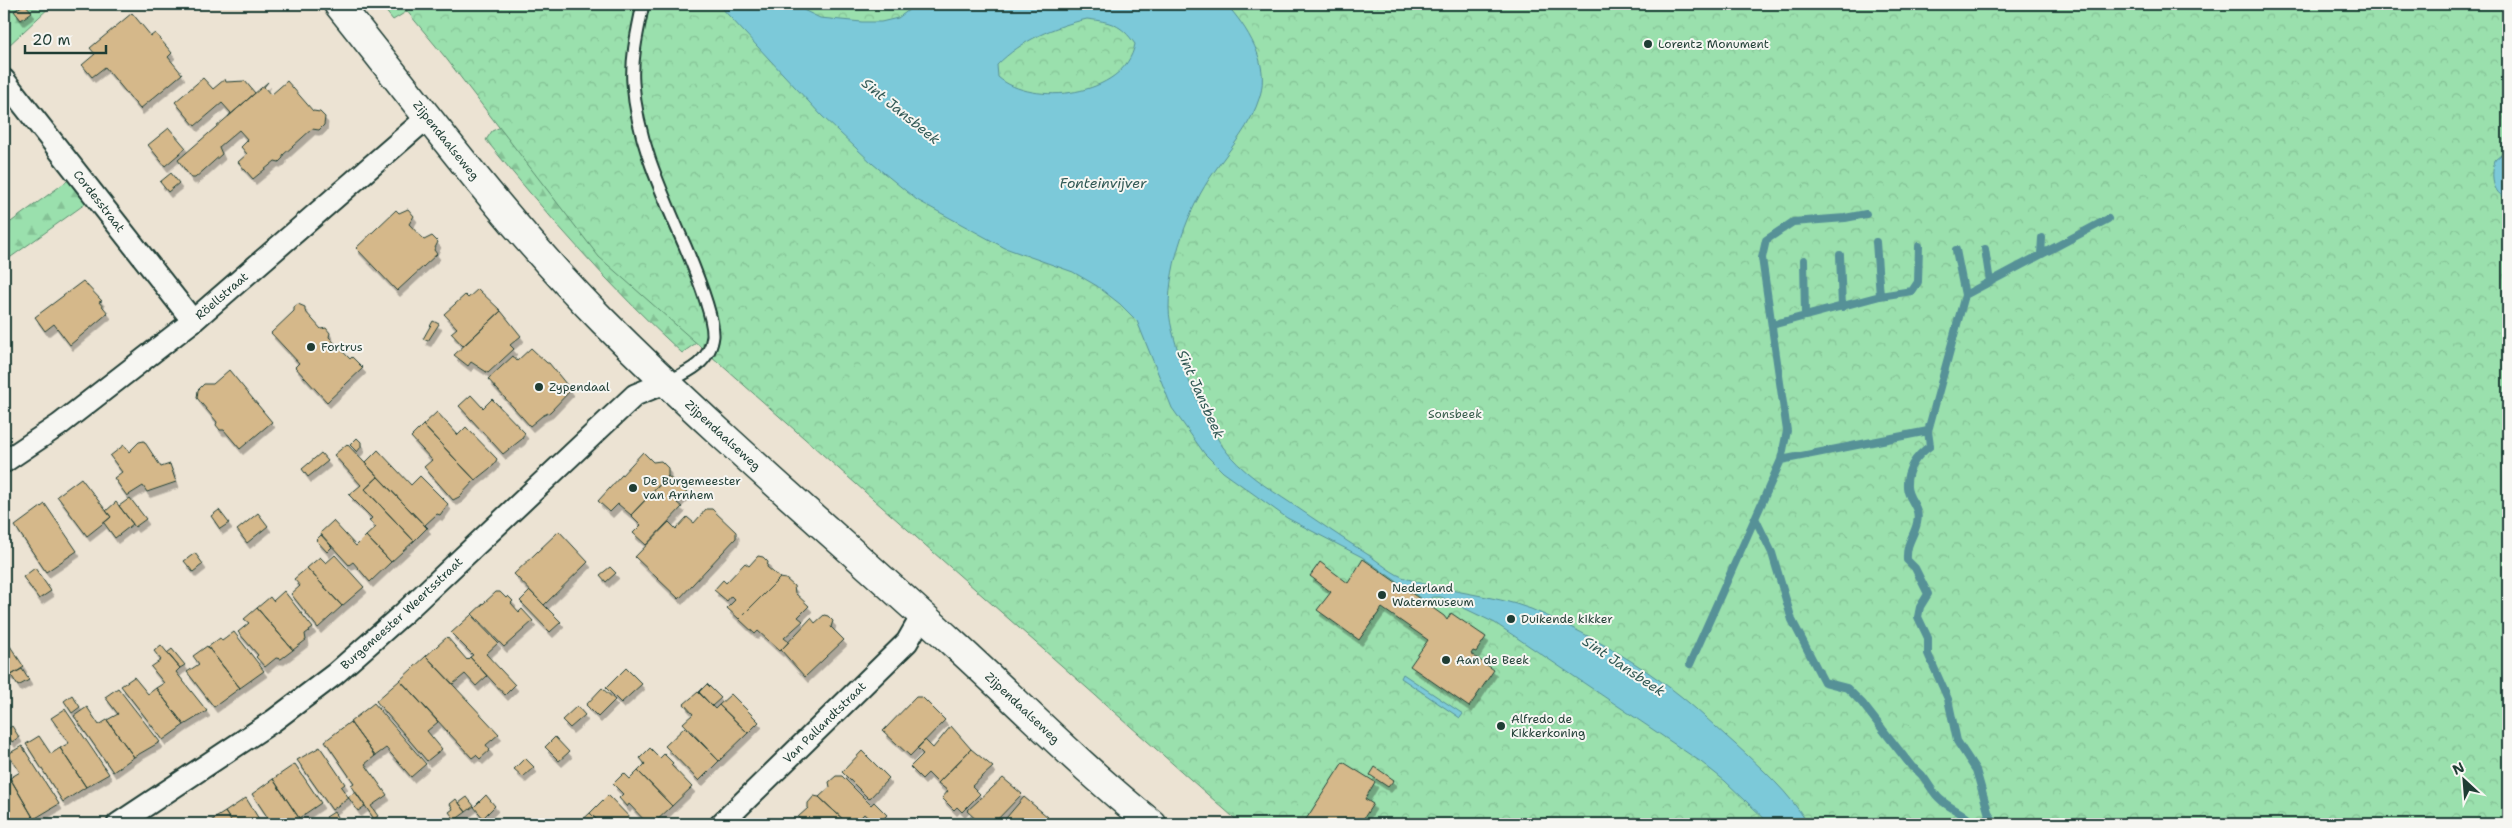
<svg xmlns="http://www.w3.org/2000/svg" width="2512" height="828" viewBox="0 0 2512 828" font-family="'Shantell Sans',sans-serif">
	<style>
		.forest { fill: url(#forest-firs); stroke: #5c8e70 }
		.park { fill: url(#park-crowns); stroke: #5c8e70 }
		.water { fill: #7bc9d9; stroke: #569197; fill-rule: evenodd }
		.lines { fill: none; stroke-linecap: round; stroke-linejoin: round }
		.stream { stroke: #569197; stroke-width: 8 }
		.building { fill: #d5b88a; stroke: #1f3d34; filter: url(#shadow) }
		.lane-casing { stroke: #1f3d34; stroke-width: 15 }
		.street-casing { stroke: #1f3d34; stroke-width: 25 }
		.secondary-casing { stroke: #1f3d34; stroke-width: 31 }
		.lane { stroke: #f6f6f2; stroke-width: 11 }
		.street { stroke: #f6f6f2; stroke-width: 21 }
		.secondary { stroke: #f6f6f2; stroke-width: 28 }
		.poi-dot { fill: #1f3d34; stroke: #f6f6f2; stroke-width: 2 }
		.labels { text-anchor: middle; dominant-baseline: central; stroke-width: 4; stroke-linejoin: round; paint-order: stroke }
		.poi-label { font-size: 12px; fill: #1f3d34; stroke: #f6f6f2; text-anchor: start }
		.street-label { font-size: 12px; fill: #1f3d34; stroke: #f6f6f2 }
		.park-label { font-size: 12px; fill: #385e4c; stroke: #f6f6f2 }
		.water-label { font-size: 14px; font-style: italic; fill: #315955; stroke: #f6f6f2 }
	</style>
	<defs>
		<pattern id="forest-firs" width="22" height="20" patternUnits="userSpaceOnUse" patternTransform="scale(1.25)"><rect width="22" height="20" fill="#9ae0ad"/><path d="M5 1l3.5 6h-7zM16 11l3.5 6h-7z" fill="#84c195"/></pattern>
		<pattern id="park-crowns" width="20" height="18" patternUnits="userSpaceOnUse" patternTransform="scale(1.25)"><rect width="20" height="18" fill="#9ae0ad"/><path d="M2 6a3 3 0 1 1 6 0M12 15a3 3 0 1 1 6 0" fill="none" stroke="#84c195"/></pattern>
		<filter id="shadow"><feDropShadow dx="3" dy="5.5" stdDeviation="0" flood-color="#0004"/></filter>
	</defs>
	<rect width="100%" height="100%" fill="#ece3d3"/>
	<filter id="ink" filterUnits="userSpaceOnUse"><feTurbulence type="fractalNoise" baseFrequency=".02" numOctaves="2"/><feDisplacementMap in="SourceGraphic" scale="10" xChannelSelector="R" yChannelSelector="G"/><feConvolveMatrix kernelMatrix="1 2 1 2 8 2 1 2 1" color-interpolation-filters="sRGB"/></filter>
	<g filter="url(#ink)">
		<!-- forest -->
		<path class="forest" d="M6,4H53L7,47L4,43Z
			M380,4H419L393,20Z
			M503,126L699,341L682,353C611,288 547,215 486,140L492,131Z
			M74,176L92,199L4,262V227Z"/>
		<!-- park -->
		<path class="park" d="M401,4H2508V824H1241L599,257L445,57Z"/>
		<!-- water -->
		<path class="water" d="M718,4H791L820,18L862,22H881L898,18L917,4H1226C1247,27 1270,63 1260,96C1251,126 1231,147 1214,172C1188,208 1169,263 1169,308C1169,341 1203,419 1223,447C1240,471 1268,488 1292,504C1317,521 1342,538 1367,554C1380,562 1393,575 1408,579C1448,593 1491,594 1531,609C1573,626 1625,655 1662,682C1688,700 1711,723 1735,744C1762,769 1789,792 1808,824H1770L1725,781L1701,762L1495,623L1441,597H1432L1426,602L1362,557L1287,518L1223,472L1204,453L1172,408L1137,321L1120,304L1097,286L1073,272L1005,248L917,200L873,164L822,116ZM1087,19C1111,22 1121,24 1135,44C1125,97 1032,107 998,77L997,65C1022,40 1053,27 1087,19Z
			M2508,149V199C2491,193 2491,175 2495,160Z
			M1403,674L1463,714L1460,718L1401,678Z"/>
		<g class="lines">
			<!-- stream -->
			<path class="stream" d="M1876,242L1880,296
				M1985,249L1990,282
				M1956,250L1965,295
				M2041,254L2042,238
				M1840,255L1842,307
				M1804,260L1805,315
				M1772,325L1880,296L1912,291L1918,282L1919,246
				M1928,431L1930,446C1916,456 1906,469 1907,487C1908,501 1921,506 1917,523C1914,537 1906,542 1907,560L1915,568L1928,594L1920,607L1918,617L1928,638V654L1948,699L1957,741L1976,770L1989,815L1996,824
				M1781,460L1928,431L1965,295L2108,219
				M1755,518L1772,553L1792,620L1824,682L1847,688L1862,703L1912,767C1926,774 1929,790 1941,800C1952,810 1964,812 1973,824
				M1690,664L1781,460L1787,431L1762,258L1766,240L1793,222L1845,218L1866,214"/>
		</g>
		<!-- building -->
		<path class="building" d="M25,4L32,12L21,20L14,11Z
			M132,13L151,36L155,33L172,53L168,57L182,74L140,109L105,67L92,77L82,65L95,54L90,48Z
			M203,78L213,89L225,79L226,82L245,81L255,93L228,117L231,113L222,103L195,126L175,102Z
			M287,81L313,111L320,112L325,117L324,125L319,130L312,129L283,155V158L279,162L275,161L253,179L238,162L247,154L241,147L248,140L239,130L219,147L222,154L195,178H191L178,160L268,82L264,87L271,95Z
			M169,128L186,148L165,166L148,145Z
			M171,173L179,183L168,192L160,182Z
			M408,209L414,216L409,224L424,240L432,236L438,242L434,250L437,254L397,291L356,248L396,210L399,213Z
			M83,281L102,301L99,302L108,313L70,345L54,324L45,331L35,317Z
			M478,289L501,311L463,346L451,333L457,328L444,314L465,295L468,298Z
			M298,304L305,307V311L321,329L326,328L330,333L329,337L350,359L352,357L363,368L327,402L295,367L299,363L271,333L294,311V307Z
			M501,311L521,336L510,345L514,349L488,373L471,362L468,366L454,355Z
			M433,321L439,324L428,341L423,339Z
			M531,348L547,363H549L571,390L550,412L542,416L530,426L488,379L513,356L517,361Z
			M229,370L272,422L240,449L224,430H220L216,425L217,422L197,398L198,390L204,384H213Z
			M471,395L483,408L492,399L525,433L522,439L503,454L459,406Z
			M437,412L458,435L466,427L497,459L494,465L475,480L423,425Z
			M423,425L475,480L459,497L453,500L424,467L432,460L411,437Z
			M357,438L361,442V447L357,452L350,445Z
			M144,441L161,467L170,464L176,482L147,492L143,486L127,496L114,478L122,472L110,456L124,445L129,452L139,442Z
			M347,444L378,477L365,489L414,541L391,562L366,536L376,527L369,521L372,518L349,495L361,485L334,455Z
			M378,450L411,485L420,476L448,504L440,515L437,514L425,525L428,528H427L365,463Z
			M643,452L653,462L661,461L668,468V476L631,515L618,504L610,512L598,501Z
			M321,453L328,461L308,477L302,469Z
			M668,476L687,493L677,503L682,507L646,545L633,533L641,525L631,515Z
			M378,477L427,528L414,541L365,489Z
			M81,478L111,517L87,536L57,496Z
			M130,498L146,519L135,527L119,506Z
			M116,502L133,524L115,538L104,523L111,517L106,511Z
			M45,504L77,551L46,572L15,526Z
			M706,509H712L736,532V538L679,599L635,557L669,522L676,529L687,517L694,523Z
			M219,510L229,523L220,529L211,516Z
			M258,513L268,526L247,543L237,530Z
			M333,521L356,546L366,536L391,562L370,582L353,562L349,565L320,533Z
			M559,531L588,562L544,605L514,574Z
			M321,535L332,547L327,552L316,540Z
			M195,553L203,564L193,572L184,561Z
			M335,555L364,587L342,606L307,568L320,557L326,563Z
			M758,556L763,557L768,562L767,567L780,578L739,619L727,608L735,600L731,596L727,601L714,590L723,580L726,583L745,563L749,566Z
			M1363,559L1444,616L1447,620L1451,613L1486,637L1476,652L1473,651L1471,654L1494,670L1469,707L1410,666L1428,640L1382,608L1359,640L1317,610L1331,592L1310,576L1320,562L1348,583Z
			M610,567L616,573L606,582L600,575Z
			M35,568L51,591L39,599L23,577Z
			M307,568L342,606L318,628L291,594L300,586L294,579Z
			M780,578L786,579L794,586L795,593L809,606L798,617L803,621L784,638L789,642L780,651L758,631L755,634L739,619Z
			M284,591L313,628L305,634L306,640L293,650L257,608L270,597L273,601Z
			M530,591L561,622L550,632L520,601Z
			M496,592H500L506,598L508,596L513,601L511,603L519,612L522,609L533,621L504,647L472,614Z
			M257,608L293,650L281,659L276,658L265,667L256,657L258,655L238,632L249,623L244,619Z
			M471,615L498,643L486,654L515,685L505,695L470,657L473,655L451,633Z
			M824,615L828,616L833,621L831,627L844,640L805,677L781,650L811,618L815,623Z
			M234,632L264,671L240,688L208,647L220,638L222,641Z
			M447,637L467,660L470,657L487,676L476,686L465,674L453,684L426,656Z
			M161,645L180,668L176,672L207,711L184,725L156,688L164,683L151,667L161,660L154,651Z
			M10,646L24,667L10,676L4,667V650Z
			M207,646L240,688L214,707L187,672L199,664L193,656Z
			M172,649L185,665L180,668L167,653Z
			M426,656L499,734L486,745L490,750L480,759L476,755L472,758L400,680Z
			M626,668L642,684L621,703L606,688Z
			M22,669L29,680L18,686L11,675Z
			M134,677L148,694L156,688L184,725L163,740L121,686Z
			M400,680L438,722L427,731L442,749L427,761L376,701Z
			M707,684L721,698L712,706L699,692Z
			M118,688L160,742L134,757L107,720L118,714L105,697Z
			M602,688L615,700L598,717L586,705Z
			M698,692L715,709L719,705L748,733L719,761L683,723L693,714L684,704Z
			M731,694L759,722L748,733L719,705Z
			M72,695L80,707L72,713L64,701Z
			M916,697H922L945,720L910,756L883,731Z
			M374,703L426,764L411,777L386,748L375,756L350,722Z
			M577,706L585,715L570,728L562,720Z
			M87,707L99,725L107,720L134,757L113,772L74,716Z
			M65,709L109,774L86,787L60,748L69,743L51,718Z
			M350,722L375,756L365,764L387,795L371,806L378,816L374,819L351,785L354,783L325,741Z
			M12,726L19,737L12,742L5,731Z
			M951,726L971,749L938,783L928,773L922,779L910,767L923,754L917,748L925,740L933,748Z
			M685,727L719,761L699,781L665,746Z
			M39,736L51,754L60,748L86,787L63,802L26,744Z
			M555,737L569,752L559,761L545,747Z
			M22,746L59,804L34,819L10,778L20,772L8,754Z
			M320,747L345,784L341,787L349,798L332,810L297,760Z
			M650,748L660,758L664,754L673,763L671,765L692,787L672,806L638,771L645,764L640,758Z
			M971,749L993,767L972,786L980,794L962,812L957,807L954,810L942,798L948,791L938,783Z
			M862,751L889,778L869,799L842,772Z
			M525,758L534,767L523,777L514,769Z
			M1343,762L1375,782L1365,799L1373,804L1360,824H1303Z
			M295,764L321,803L299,818L273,779Z
			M1375,767L1394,780L1388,787L1370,775Z
			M638,771L672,806L653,824H648L629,804L627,807L619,798L623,794L613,784L624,773L630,779Z
			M836,776H842L871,805L874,802L887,815L878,824H875L864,814L854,824H848L819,797L830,787L829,782Z
			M10,778L34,819L24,824H8L4,817V781Z
			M1003,778L1022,794L993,824H981L967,811Z
			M273,779L299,818L291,824H272L252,794Z
			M355,792L365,806L358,811L348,797Z
			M486,795L495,806L483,818L474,807Z
			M608,795L636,824H601L590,813Z
			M814,796L819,797L848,824H805L798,817L808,808V803Z
			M467,797L474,806L466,812L459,803Z
			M1024,797L1048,817L1041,824H1001Z
			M246,798L262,824H233L225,812Z
			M456,799L466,812L455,820L449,812L453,809L450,804Z
			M225,812L233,824H206Z
			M334,812L340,822L337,824H331L326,817Z
			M590,813L601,824H577H578Z"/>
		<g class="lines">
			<!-- lane casing -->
			<g class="lane-casing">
				<path id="lane" d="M643,4C638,29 631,57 633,83C637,141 662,193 685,246C693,265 714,316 713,336C710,363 688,372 667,382"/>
			</g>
			<!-- street casing -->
			<g class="street-casing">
				<g id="street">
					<path id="s1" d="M4,80L193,321"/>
					<path id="s2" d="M4,462L59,425L193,321L429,116"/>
					<path id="s3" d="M118,824L273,721L335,674L405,612L635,395L667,382"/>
					<path id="s4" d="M721,824L907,642L922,616"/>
				</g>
			</g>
			<!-- secondary casing -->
			<g class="secondary-casing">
				<g id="secondary">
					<path id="s5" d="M338,4C424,111 506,223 603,321C715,433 837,537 954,644C1020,704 1082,768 1152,824"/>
				</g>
			</g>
			<!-- lane -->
			<use href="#lane" class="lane"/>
			<!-- street -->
			<use href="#street" class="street"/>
			<!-- secondary -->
			<use href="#secondary" class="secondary"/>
		</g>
	</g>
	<!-- markers -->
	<g class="poi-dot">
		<circle cx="1648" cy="44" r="5"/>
		<circle cx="311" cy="347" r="5"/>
		<circle cx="539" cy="387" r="5"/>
		<circle cx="633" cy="488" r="5"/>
		<circle cx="1382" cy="595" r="5"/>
		<circle cx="1511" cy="619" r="5"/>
		<circle cx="1446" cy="660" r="5"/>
		<circle cx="1501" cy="726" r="5"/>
	</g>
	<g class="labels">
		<!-- poi labels -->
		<g class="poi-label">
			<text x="1658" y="44">Lorentz Monument</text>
			<text x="321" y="347">Fortrus</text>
			<text x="549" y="387">Zypendaal</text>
			<text x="643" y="481">De Burgemeester<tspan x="643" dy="14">van Arnhem</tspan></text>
			<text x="1392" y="588">Nederland<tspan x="1392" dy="14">Watermuseum</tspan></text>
			<text x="1521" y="619">Duikende kikker</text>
			<text x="1456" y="660">Aan de Beek</text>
			<text x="1511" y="719">Alfredo de<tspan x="1511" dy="14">Kikkerkoning</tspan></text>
		</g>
		<!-- street labels -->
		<g class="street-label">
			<text stroke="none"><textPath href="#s5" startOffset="174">Zijpendaalseweg</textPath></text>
			<text stroke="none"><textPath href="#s1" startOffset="154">Cordesstraat</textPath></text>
			<text stroke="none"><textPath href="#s2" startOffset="274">Röellstraat</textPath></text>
			<text stroke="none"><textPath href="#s5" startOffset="579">Zijpendaalseweg</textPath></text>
			<text stroke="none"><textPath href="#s3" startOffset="354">Burgemeester Weertsstraat</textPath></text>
			<text stroke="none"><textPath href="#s5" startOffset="984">Zijpendaalseweg</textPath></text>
			<text stroke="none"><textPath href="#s4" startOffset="145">Van Pallandtstraat</textPath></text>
		</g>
		<!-- park labels -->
		<g class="park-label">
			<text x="1455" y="414">Sonsbeek</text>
		</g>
		<!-- water labels -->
		<g class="water-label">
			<text transform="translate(901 111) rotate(39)">Sint Jansbeek</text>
			<text x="1103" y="183">Fonteinvijver</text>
			<text transform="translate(1201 394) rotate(66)">Sint Jansbeek</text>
			<text transform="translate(1624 666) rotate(34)">Sint Jansbeek</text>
		</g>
	</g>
	<!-- margin -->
	<rect width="2512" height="828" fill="none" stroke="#f6f6f2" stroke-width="20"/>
	<rect x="10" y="10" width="2492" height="808" fill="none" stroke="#1f3d34" stroke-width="2" filter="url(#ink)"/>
	<!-- north arrow -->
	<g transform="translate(2464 780) rotate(334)" stroke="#f6f6f2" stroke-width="4" paint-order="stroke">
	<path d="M0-4L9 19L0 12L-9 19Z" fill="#1f3d34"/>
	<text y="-8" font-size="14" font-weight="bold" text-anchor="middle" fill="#1f3d34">N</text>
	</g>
	<!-- scale -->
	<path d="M25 45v8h81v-8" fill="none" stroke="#1f3d34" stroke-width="2.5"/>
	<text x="32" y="45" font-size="15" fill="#1f3d34" stroke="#f6f6f2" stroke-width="4" paint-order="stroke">20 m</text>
</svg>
